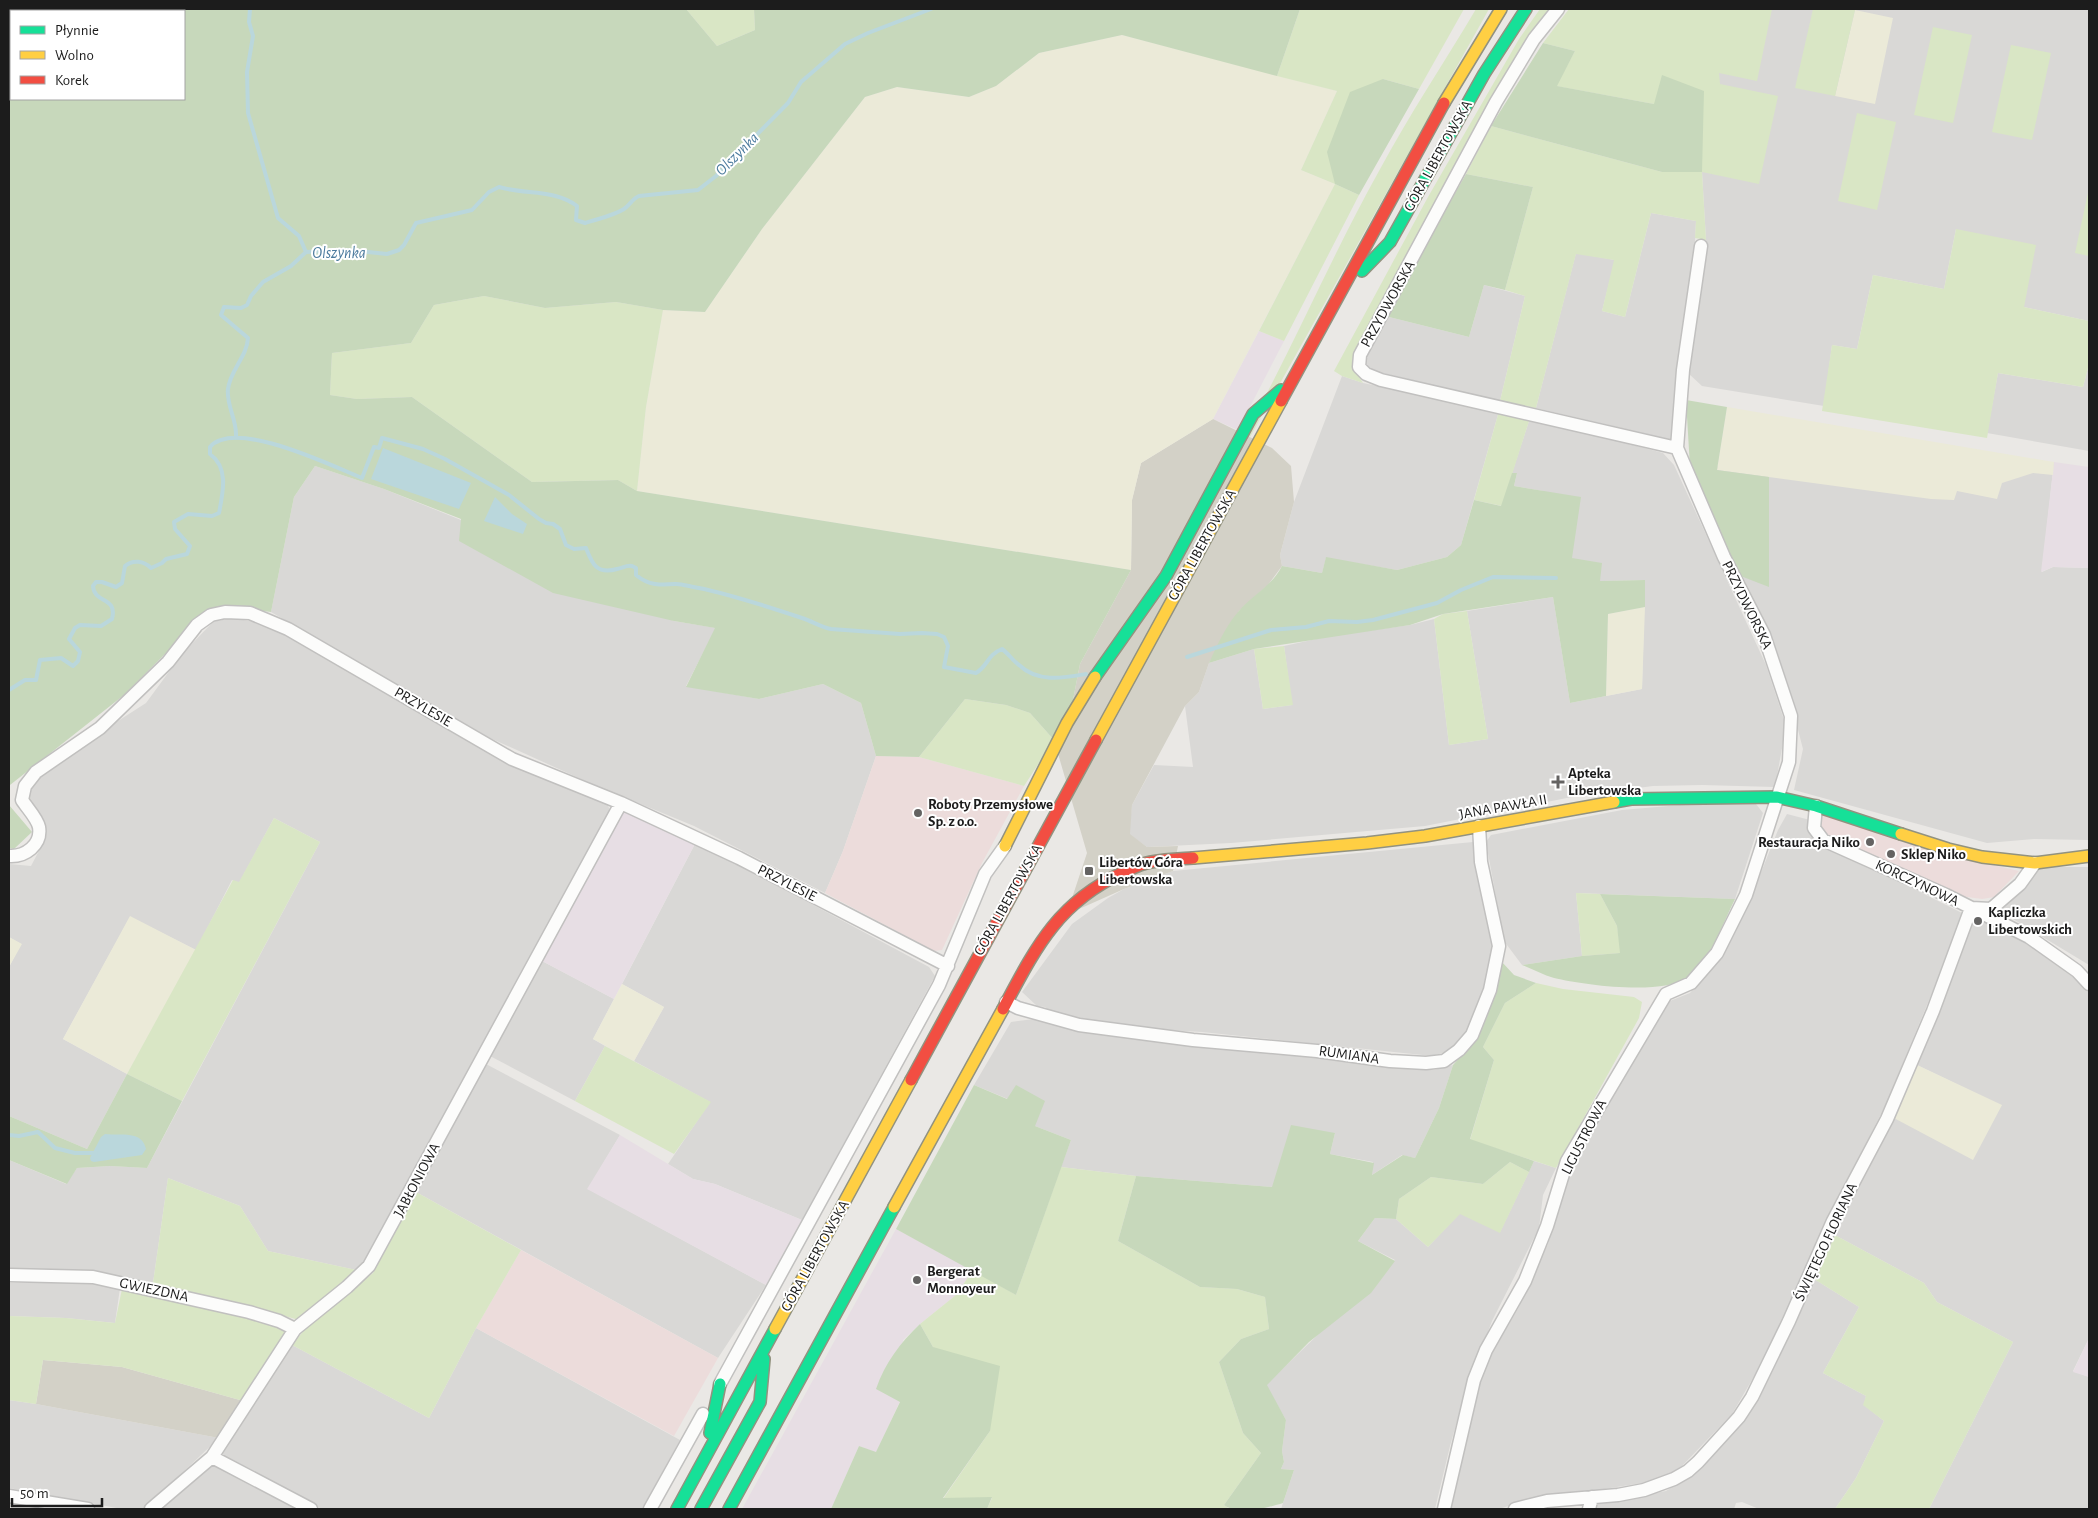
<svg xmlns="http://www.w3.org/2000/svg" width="2098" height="1518" viewBox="0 0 2098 1518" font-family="'Alegreya Sans',sans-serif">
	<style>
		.residential { fill: #d9d8d6 }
		.commercial { fill: #ecdcdb }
		.industrial { fill: #e7dee4 }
		.construction { fill: #d3d1c7 }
		.farmland { fill: #ebead8 }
		.grass { fill: #d9e6c5 }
		.forest { fill: #c7d8bb; fill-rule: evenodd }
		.water { fill: #bad7dc }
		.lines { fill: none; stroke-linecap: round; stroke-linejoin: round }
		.stream { stroke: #bad7dc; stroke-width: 4 }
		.street-casing { stroke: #c1c0bf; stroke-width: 15 }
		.fast-casing { stroke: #92927f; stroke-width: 14 }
		.slow-casing { stroke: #92927f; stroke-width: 14 }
		.jam-casing { stroke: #92927f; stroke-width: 14 }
		.street { stroke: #fcfcfb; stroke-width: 12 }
		.fast { stroke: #16e098; stroke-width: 11 }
		.slow { stroke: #ffcf43; stroke-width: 11 }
		.jam { stroke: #f24e42; stroke-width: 11 }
		.poi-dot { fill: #646362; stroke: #fff; stroke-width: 2 }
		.labels { text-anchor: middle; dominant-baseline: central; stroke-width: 4; stroke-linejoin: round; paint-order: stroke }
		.street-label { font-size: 15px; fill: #1c1c1c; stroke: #fff }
		.poi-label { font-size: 15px; font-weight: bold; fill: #1c1c1c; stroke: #fff; text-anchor: start }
		.water-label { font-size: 16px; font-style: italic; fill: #4c7b9e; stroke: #fff }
	</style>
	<rect width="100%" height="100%" fill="#eae8e5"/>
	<!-- residential -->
	<path class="residential" d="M1709,9H2089V321L2024,307L1956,229L1944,289L1873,275L1857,349L1832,345L1824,406L1702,386L1688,373L1706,240L1702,172Z
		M1651,213L1696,221L1693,285L1673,440L1536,408L1576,253L1615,260L1602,311L1625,317Z
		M1484,285L1525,296L1500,401L1375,371L1363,364L1385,316L1469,337Z
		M2089,364V451L1987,433L1998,373L2083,387Z
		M1342,376L1363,383L1499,411L1461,545L1447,557L1397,570L1326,558L1322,573L1282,566L1280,555L1294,502Z
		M1530,418L1663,453L1674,465L1766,665L1786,726L1775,787L1702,785L1653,786L1582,795L1425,826L1231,843L1147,847L1129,834L1132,805L1154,765L1193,767L1185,706L1199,692L1209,663L1254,649L1263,709L1292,705L1284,646L1330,636L1410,625L1434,619L1449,745L1488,739L1467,611L1553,597L1570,703L1642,689L1645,580L1600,581L1572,558L1543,491L1514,486L1517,473H1512Z
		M2054,462L2042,572L2053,567L2089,568V840L2034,839L1987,843L1794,790L1803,749L1779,657L1762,615L1738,575L1690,467Z
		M315,466L384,489L461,520L674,621L716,628L686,686L759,699L823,684L861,703L876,756L843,851L825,893L694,826L590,783L490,738L271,612L294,497Z
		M232,618L255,622L288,635L504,762L607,803L611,813L361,1271L268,1251L240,1206L168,1178L153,1283L98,1272L9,1269V1160L66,1184L77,1168L110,1166L147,1168L320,842L274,818L239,883L232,880L196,950L130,917L63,1039L127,1074L87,1149L9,1116V967L21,944L9,937V864L31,866L41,847L46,831L26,799L29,788L45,771L90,739L146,703L182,654L213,622Z
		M1692,804H1756L1763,813L1735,899L1576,893L1582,956L1522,965L1504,941L1486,842L1491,835L1622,810Z
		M1787,814L1810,820L1825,844L1962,913L1934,988L1886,1104L1826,1223L1767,1354L1732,1414L1682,1466L1660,1480L1518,1503L1499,1509H1451L1476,1395L1488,1360L1519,1307L1548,1244L1570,1169L1670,1001L1690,993L1721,955L1750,900L1778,830Z
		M696,842L929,967L935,976L802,1220L715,1184L693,1179L668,1164L710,1102L634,1061L664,1007L622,984Z
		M1473,842L1493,947L1480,1007L1460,1043L1449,1051L1432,1056L1202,1032L1149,1029L1079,1019L1051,1012L1045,1007L1037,1006L1022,992L1072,924L1108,898L1124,889L1173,871Z
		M2041,867H2089V965L2000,911Z
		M1973,918L2009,930L2082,983L2089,991V1338L2073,1371L2089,1377V1509H1929L2013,1342L1937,1302L1924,1283L1833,1234L1892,1117L2002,1106L1917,1065Z
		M542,961L614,999L593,1039L605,1046L575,1101L490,1056Z
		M1034,1019L1095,1033L1351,1061L1408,1069L1434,1070L1453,1065L1439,1108L1415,1158L1402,1155L1372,1175L1373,1162L1330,1154L1335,1133L1273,1187L1136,1176L1061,1167L1071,1140L1035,1126L1008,1099L974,1085L1011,1022Z
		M486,1064L620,1135L588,1189L766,1285L718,1358L416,1192Z
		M1534,1161L1556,1168L1543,1195L1539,1228L1492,1321L1466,1389L1450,1446L1435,1509H1281L1294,1470L1281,1469L1284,1462L1282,1451L1286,1420L1266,1385L1395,1260L1358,1241L1375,1218L1396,1219L1428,1247L1460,1213L1500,1232Z
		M1814,1279L1859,1307L1823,1373L1866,1396L1864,1405L1884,1421L1856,1478L1835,1509H1759L1742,1502L1736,1503L1734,1509H1594L1597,1504L1666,1491L1679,1482L1723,1441Z
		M81,1282L120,1288L115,1323L66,1318L9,1316V1283Z
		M476,1328L680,1440L642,1509H322L219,1454L292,1345L429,1418Z
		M9,1400L36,1404L219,1438L144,1509H122L9,1488Z
		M214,1462L294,1506L292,1509H162Z"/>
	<!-- commercial -->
	<path class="commercial" d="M876,756L919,757L1024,786L982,863L942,950L934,951L825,893L843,851Z
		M1821,811L1954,856L2019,871L1994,897L1982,899L1960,896L1829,838L1819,827Z
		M521,1250L718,1358L674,1436L476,1328Z"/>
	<!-- industrial -->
	<path class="industrial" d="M1259,331L1284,341L1238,430L1213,419Z
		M2054,462L2089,467V568L2053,567L2041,572Z
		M622,810L696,842L614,999L542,961Z
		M620,1135L693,1179L715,1184L802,1220L766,1285L587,1189Z
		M896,1229L973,1270L956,1295L920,1324L903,1340L900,1401L876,1453L859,1446L831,1509H742Z
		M2089,1338V1377L2073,1372Z"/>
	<!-- construction -->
	<path class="construction" d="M1213,419L1272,448L1291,466L1294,502L1280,555L1282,566L1268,585L1239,611L1209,663L1199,692L1185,706L1132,805L1130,834L1147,847L1178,846L1173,871L1124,889L1079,909L1071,901L1087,853L1054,740L1072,705L1080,664L1131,570L1132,500L1141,463Z
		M43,1360L122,1367L247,1402L219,1438L36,1404Z"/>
	<!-- farmland -->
	<path class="farmland" d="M1855,10L1893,18L1875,104L1835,96Z
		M1122,35L1337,91L1301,170L1335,184L1213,419L1141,463L1132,500L1131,570L637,491L646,407L663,310L705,312L762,229L865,97L897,87L969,97L996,86L1039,53Z
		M1727,407L2054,462L2053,475L2033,473L2002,483L1997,499L1957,491L1954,500L1931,499L1717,470Z
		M1645,607L1642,689L1606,696L1608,614Z
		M130,916L196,950L127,1074L63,1039Z
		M9,937L22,944L9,967Z
		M622,984L664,1007L634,1061L593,1039Z
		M1917,1065L2002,1105L1973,1160L1892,1117Z"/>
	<!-- grass -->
	<path class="grass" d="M686,9H754L755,30L717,46Z
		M1300,9H1464L1419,89L1383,79L1335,184L1359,195L1284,341L1259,331L1335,184L1301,170L1337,91L1277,76Z
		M1476,9H1489L1250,437L1245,434C1293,348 1331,257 1379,171C1409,115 1444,63 1476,9Z
		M1540,9H1552L1354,355L1353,368L1363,383L1342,376L1334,371L1428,197L1519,39Z
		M1569,9H1772L1757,81L1719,73L1720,84L1778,96L1759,184L1702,172L1706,240L1695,238L1696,221L1651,213L1625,317L1602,311L1614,260L1576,254L1536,408L1500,401L1525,296L1505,290L1533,187L1466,174L1491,126L1662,172L1654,104L1556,86L1575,51L1543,43Z
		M1813,9L1855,10L1835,96L1795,88Z
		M1933,27L1972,35L1953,123L1914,115Z
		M2011,45L2051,53L2032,140L1992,132Z
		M1857,113L1896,122L1877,210L1838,201Z
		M2089,188V256L2075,253Z
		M1956,229L2036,245L2024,307L2089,321V364L2083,387L1998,373L1987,438L1822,411L1832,345L1857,349L1873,275L1944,289Z
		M484,296L545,308L616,302L663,310L646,407L637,491L618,480L532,482L412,397L357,399L330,395L332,353L411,343L434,305Z
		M1499,411L1530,418L1502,506L1474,500Z
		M1467,611L1488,739L1449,745L1434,619L1443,614Z
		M1284,646L1293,705L1263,709L1254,649Z
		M965,699L1006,705L1030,713L1054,740L1024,786L919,757Z
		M274,818L320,842L182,1101L127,1074L233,880L239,882Z
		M1576,893L1600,894L1617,926L1621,953L1582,956Z
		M1536,983L1563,989L1634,997L1642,1002L1639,1018L1556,1168L1470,1140L1494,1060L1483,1047L1505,1003Z
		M605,1046L711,1102L674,1154L575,1101Z
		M1510,1162L1529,1172L1500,1233L1460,1214L1428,1247L1396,1219L1399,1199L1431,1177L1483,1184Z
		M1061,1167L1136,1176L1118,1241L1200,1287L1237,1289L1265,1297L1269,1329L1241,1339L1219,1362L1243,1433L1261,1453L1224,1505L1230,1509H987L992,1498L943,1499L990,1431L933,1347L920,1324L956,1295L973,1270L1016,1295Z
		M168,1178L240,1206L268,1251L361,1271L299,1320L260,1309L153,1283Z
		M416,1192L521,1250L476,1328L429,1418L292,1345L310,1323L373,1273Z
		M1833,1234L1924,1283L1937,1302L2013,1342L1929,1509H1835L1856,1478L1884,1421L1863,1405L1866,1396L1823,1373L1859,1307L1814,1279Z
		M123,1284L295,1329L247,1402L122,1367L43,1360L36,1404L9,1400V1316L66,1318L115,1323Z"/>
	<!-- forest -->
	<path class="forest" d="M9,9H686L717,46L755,30L754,9H1300L1277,76L1122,35L1039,53L996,86L969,97L897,87L865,97L762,229L705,312L663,310L616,302L545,308L484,296L434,305L411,343L332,353L330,395L357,399L412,397L532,482L618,480L637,491L1131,570L1080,664L1072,705L1054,740L1030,713L1006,705L965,699L919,757L876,756L861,703L823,684L759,699L686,687L715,628L674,621L553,593L459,541L461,519L384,489L315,466L294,497L271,612L225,606L209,610L124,695L10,785L9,805L32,832L14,849L9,848ZM11,11H184V99H11Z
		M1543,43L1575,51L1557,86L1654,104L1662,75L1704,91L1702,172H1662L1491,126Z
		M1383,79L1419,89L1359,195L1335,184L1327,152L1350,92Z
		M1466,174L1533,187L1505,290L1484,285L1469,337L1385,316Z
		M1686,400L1727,407L1717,470L1769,477V587L1738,575L1690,467Z
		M1512,473H1517L1514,486L1581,497L1572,558L1602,563L1600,581L1645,580V607L1608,614L1606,696L1570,703L1553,597L1443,614L1410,625L1254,649L1209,663C1217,646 1225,627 1238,612C1252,595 1272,586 1282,566L1322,573L1326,557L1397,570L1447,557L1461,545L1474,500L1501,506Z
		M1600,894L1735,899C1723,923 1710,961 1689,977C1663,996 1584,985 1554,978C1543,975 1533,969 1522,965L1582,956L1620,953L1617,926Z
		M1501,961L1514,975L1536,983L1505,1003L1483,1047L1494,1060L1470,1139L1534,1161L1529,1172L1510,1162L1483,1184L1431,1177L1399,1199L1396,1219L1375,1218L1358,1241L1395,1261L1371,1293L1309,1342L1267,1385L1286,1420L1282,1451L1284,1462L1281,1469L1294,1470L1283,1503C1266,1508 1239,1516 1224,1505L1261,1453L1243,1433L1219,1362L1241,1339L1269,1329L1265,1297L1237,1289L1200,1287L1118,1241L1136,1176L1272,1187L1291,1125L1335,1133L1330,1154L1374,1163L1372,1175L1403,1155L1415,1158L1439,1108L1453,1065L1478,1037L1487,1017Z
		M127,1074L182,1101L147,1168L110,1166L77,1168L67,1184L9,1160V1116L87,1149Z
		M974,1085L1007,1099L1016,1085L1045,1101L1035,1126L1071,1140L1016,1295L896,1229Z
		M920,1324L933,1347L1000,1366L990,1431L943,1498L992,1497L987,1509H831L859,1446L876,1452L900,1402L876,1389C885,1363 900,1343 920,1324Z"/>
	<!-- water -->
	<path class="water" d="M383,448L471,483L459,509L371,479Z
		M495,497L512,514L527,524L523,534L484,521Z
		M105,1134C122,1136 142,1130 146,1149L142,1155L94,1162L91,1161L90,1158L101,1137Z"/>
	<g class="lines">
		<!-- stream -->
		<path class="stream" d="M250,9L249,22L253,36L247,72L248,113L278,218L299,236L306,252
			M236,436C237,420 226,405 228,389C230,370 247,357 248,338L221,315L224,307L241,308L247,305L251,296L263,282L291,266L306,252L349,250L387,254L399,250L404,245L416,223L472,210L489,192L499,187C525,195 555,189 577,206L576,220L585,223C597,219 613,216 624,209C630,205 632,199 639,196L698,190L716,176L788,103L801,82L845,44L868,33L931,9
			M1187,657L1271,630L1306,627L1329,621L1357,622L1373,620L1437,603L1461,590L1493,577L1556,578
			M9,690L25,680H36L40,660L61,658L73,666L78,661L80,652L69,639L75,628L80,625L101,626L112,619C118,596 94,604 93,586L96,582H102L116,587L122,583L125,566C133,559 144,561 151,568L162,563L166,559L187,554L190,546L175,529L174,522L188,514L212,516L219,513C223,492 229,468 210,454V447C235,418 332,466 362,478L374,447L379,448L382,438L423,449L445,459L509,495L539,519L546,523L553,524L560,529L566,545L574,549L586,548C592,563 596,575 617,569C623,568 626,565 632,566L636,568V575C649,586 661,585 676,584C683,584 691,587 699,588C733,595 769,607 802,618C812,621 820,627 831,629L900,634L922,633L937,634L944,637L948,646L944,667L976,673C988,666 987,655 1002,649C1009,654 1012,660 1019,665C1038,683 1063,678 1086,674
			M9,1135L19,1136L38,1132L55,1148L75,1153H96"/>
		<!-- street casing -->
		<g class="street-casing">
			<path id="street" d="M1558,9L1534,39L1496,102L1360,355L1359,367L1366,374L1381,380L1677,448
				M1816,806L1814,828L1823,840L1946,895L2029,937L2077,971L2089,984
				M9,856C25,857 42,845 39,827C37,818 27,808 22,800L25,786L36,772L100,728L168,662L197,625L211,615L225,612L250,613L288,629L512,759L621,803L739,858L948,966
				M1006,1002L1018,1008L1079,1025L1193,1040L1317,1051L1390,1061L1426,1063L1444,1061L1459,1050L1472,1035L1490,990L1499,946L1481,862L1479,826
				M9,1275L93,1277L249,1312L279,1321L295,1329
				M720,1384L939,985L985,874L1005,846
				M212,1457L311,1509
				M9,1496L88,1509
				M151,1509L212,1457L295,1329L347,1287L369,1266L621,803
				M650,1509L703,1414
				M1444,1509L1474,1380L1486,1350L1525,1281L1547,1226L1567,1161L1666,994L1691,983L1717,953L1746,895L1789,762L1791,716L1764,635L1724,557L1677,448L1683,370L1701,246
				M1515,1509L1547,1501L1618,1495L1644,1490L1674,1479L1688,1471L1698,1462L1739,1417L1752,1397L1789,1321L1833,1221L1887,1119L1933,1011L1971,908L1991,909L2020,884L2035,863
				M1589,1509L1592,1497"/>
		</g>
		<!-- fast casing -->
		<g class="fast-casing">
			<path id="fast" d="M1362,271L1390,242L1484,74L1526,9
				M1095,677L1166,576L1253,414L1281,390
				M1614,802L1631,799L1777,797L1816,806L1901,834
				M710,1433L720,1384
				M677,1509L775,1329
				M701,1509L760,1402L764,1359
				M729,1509L894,1207"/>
		</g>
		<!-- slow casing -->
		<g class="slow-casing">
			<path id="slow" d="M1444,103L1501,9
				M1096,740L1281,401
				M1901,834L1948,849L1982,857L2035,863L2089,856
				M1005,846L1067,723L1095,677
				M1193,858L1367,843L1425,836L1614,802
				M894,1207L1003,1009
				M775,1329L911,1080"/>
		</g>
		<!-- jam casing -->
		<g class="jam-casing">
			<path id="jam" d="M1281,401L1444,103
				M1003,1009C1035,949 1057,903 1122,873C1129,870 1136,866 1143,864C1159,859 1177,859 1193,858
				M911,1080L1096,740"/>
		</g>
		<!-- street -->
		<use href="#street" class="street"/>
		<!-- fast -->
		<use href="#fast" class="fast"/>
		<!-- slow -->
		<use href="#slow" class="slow"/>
		<!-- jam -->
		<use href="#jam" class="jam"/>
	</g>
	<!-- markers -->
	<g class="poi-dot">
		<path d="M1555.5 774.5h5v5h5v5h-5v5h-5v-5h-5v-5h5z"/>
		<circle cx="918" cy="813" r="5"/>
		<circle cx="1870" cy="842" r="5"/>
		<circle cx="1891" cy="854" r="5"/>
		<rect x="1084" y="866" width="10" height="10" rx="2.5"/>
		<circle cx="1978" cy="921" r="5"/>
		<circle cx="917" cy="1280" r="5"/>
	</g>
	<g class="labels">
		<!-- street labels -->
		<g class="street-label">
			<text transform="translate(1438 156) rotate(-61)">GÓRA LIBERTOWSKA</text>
			<text transform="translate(1388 304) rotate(-61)">PRZYDWORSKA</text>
			<text transform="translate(1202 545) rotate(-61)">GÓRA LIBERTOWSKA</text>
			<text transform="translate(1747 605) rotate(64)">PRZYDWORSKA</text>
			<text transform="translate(423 707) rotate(30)">PRZYLESIE</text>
			<text transform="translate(1503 807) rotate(-10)">JANA PAWŁA II</text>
			<text transform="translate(787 883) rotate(27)">PRZYLESIE</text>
			<text transform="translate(1917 883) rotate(25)">KORCZYNOWA</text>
			<text transform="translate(1008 900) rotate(-61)">GÓRA LIBERTOWSKA</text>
			<text transform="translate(1349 1055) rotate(8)">RUMIANA</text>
			<text transform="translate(1584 1137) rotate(-63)">LIGUSTROWA</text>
			<text transform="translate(417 1180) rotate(-62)">JABŁONIOWA</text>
			<text transform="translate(1826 1242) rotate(-65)">ŚWIĘTEGO FLORIANA</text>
			<text transform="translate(815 1256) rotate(-61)">GÓRA LIBERTOWSKA</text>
			<text transform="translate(154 1290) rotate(12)">GWIEZDNA</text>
		</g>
		<!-- poi labels -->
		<g class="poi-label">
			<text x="1568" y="773">Apteka<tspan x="1568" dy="17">Libertowska</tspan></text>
			<text x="928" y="804">Roboty Przemysłowe<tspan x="928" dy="17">Sp. z o.o.</tspan></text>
			<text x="1860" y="842" text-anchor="end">Restauracja Niko</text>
			<text x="1901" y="854">Sklep Niko</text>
			<text x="1099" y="862">Libertów Góra<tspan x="1099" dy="17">Libertowska</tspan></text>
			<text x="1988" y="912">Kapliczka<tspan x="1988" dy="17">Libertowskich</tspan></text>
			<text x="927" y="1271">Bergerat<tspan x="927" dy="17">Monnoyeur</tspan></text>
		</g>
		<!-- water labels -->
		<g class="water-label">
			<text transform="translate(737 154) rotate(-45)">Olszynka</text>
			<text x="339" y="253">Olszynka</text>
		</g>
	</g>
	<!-- border -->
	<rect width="2098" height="1518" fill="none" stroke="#1c1c1c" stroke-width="20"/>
	<!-- legend -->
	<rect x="10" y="10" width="175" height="90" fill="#ffffff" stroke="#a4a4a4"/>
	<rect x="20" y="26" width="25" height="8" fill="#16e098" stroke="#a4a4a4"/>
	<text x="55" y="35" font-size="15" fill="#1c1c1c">Płynnie</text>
	<rect x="20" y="51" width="25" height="8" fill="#ffcf43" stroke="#a4a4a4"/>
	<text x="55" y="60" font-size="15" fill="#1c1c1c">Wolno</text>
	<rect x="20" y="76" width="25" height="8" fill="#f24e42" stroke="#a4a4a4"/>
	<text x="55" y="85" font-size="15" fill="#1c1c1c">Korek</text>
	<!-- scale -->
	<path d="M12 1498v8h90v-8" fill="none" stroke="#1c1c1c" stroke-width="2.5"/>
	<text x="20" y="1498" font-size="15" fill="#1c1c1c" stroke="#ffffff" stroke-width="4" paint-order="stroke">50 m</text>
</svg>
